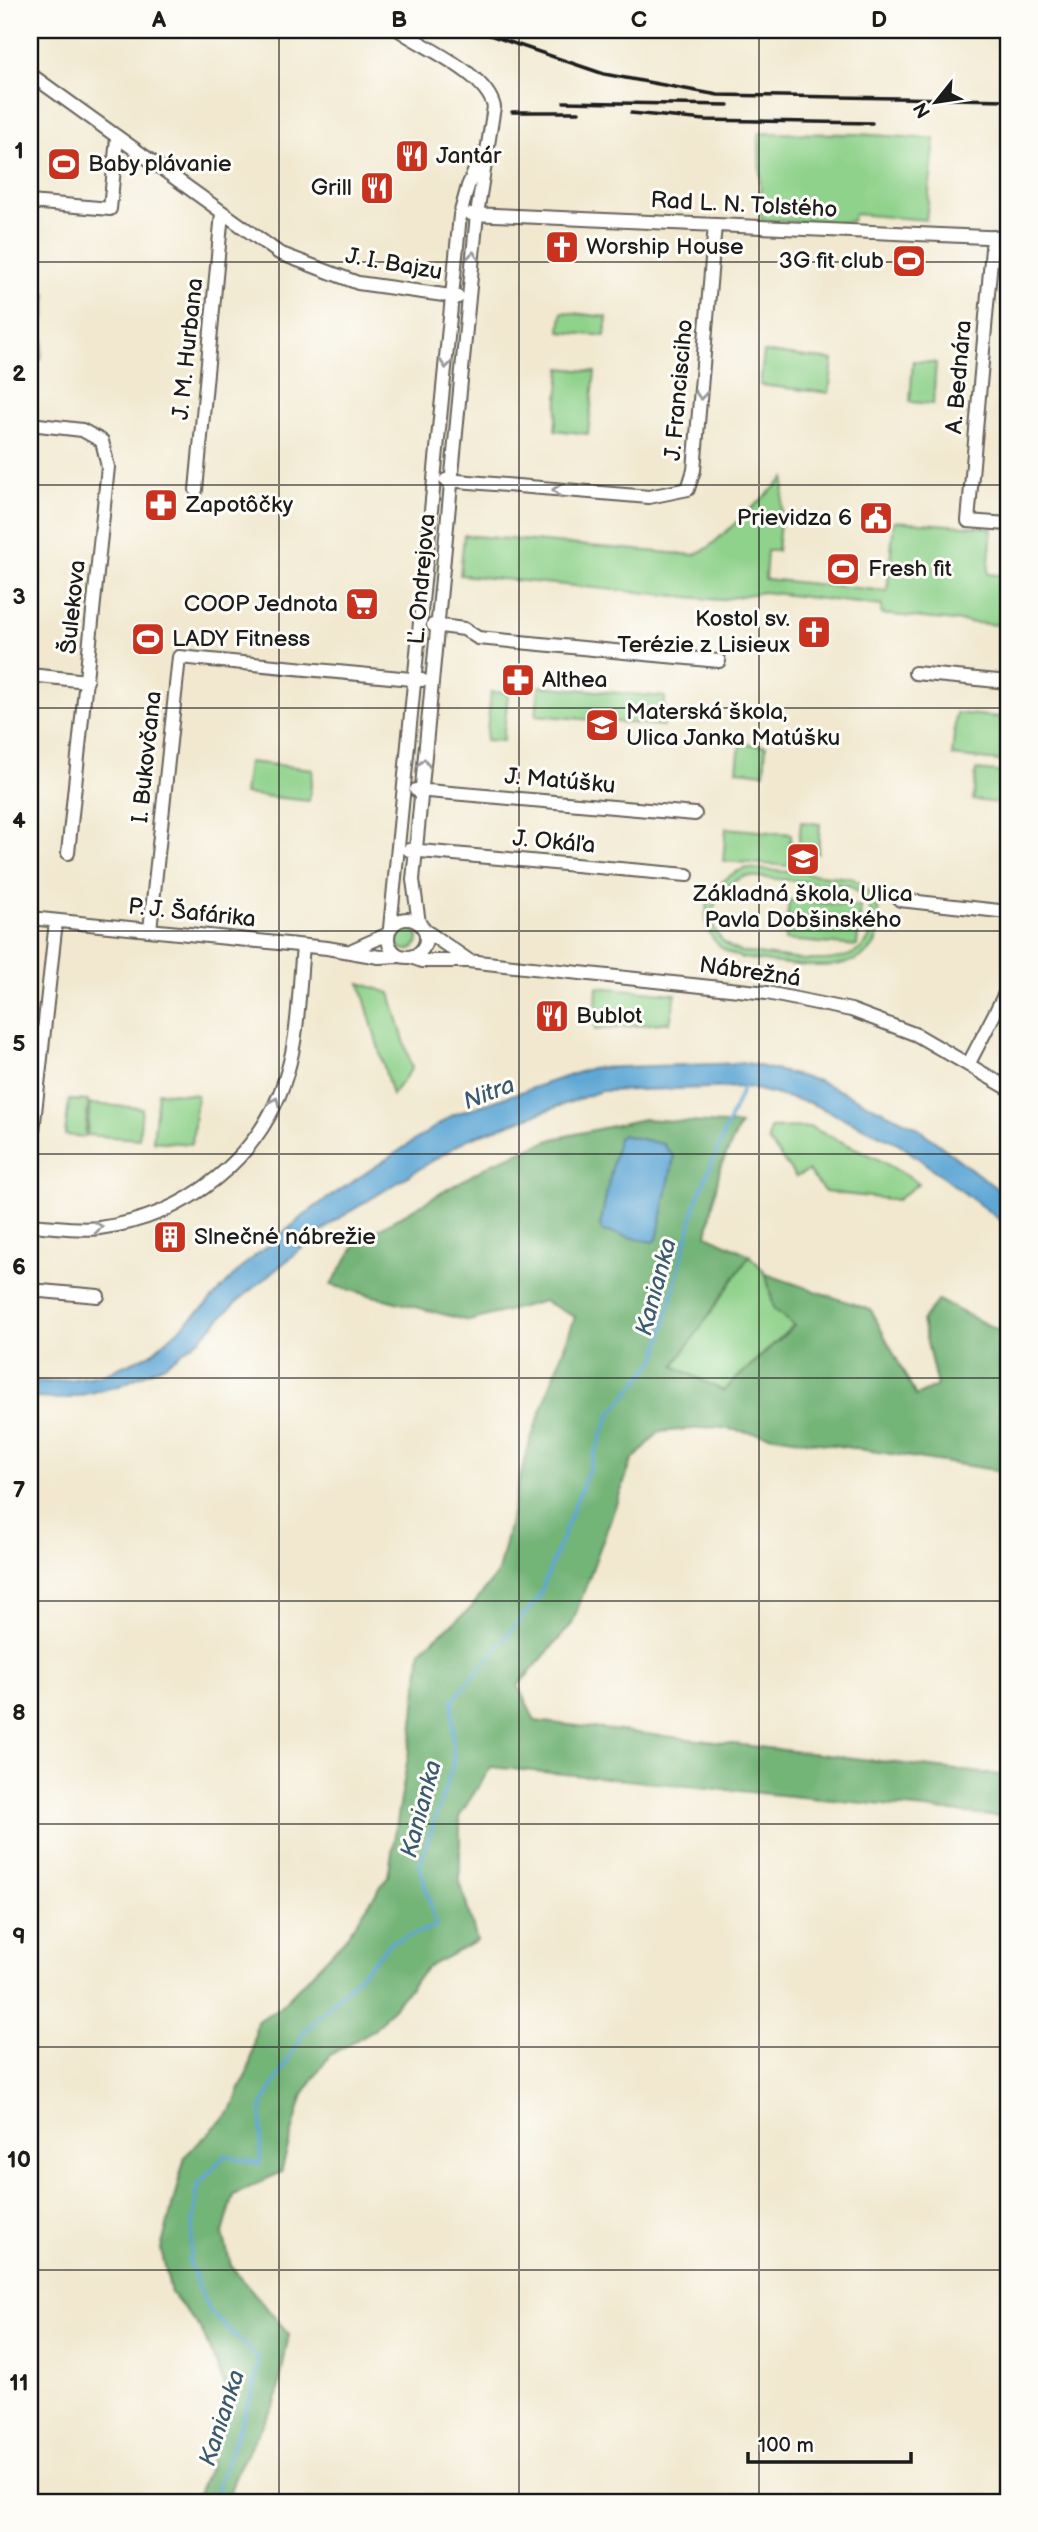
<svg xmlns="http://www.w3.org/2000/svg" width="1038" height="2532" viewBox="0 0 1038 2532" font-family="'Balsamiq Sans',sans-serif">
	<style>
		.green { fill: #8fd28b; stroke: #567754; stroke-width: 2; fill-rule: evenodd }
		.forest { fill: #73b477; stroke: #48684a; stroke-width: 2 }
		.water { fill: #5ea7d5; stroke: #3d6278; stroke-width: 2 }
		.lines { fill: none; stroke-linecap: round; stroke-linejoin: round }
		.stream { stroke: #5ea7d5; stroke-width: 3.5 }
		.minor-casing { stroke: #67635b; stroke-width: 16 }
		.minor { stroke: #fff; stroke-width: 12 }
		.rail { stroke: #1c1c1c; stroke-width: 3.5 }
		.oneway { stroke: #999 }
		.grid { fill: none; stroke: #1c1c1c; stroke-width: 2; stroke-opacity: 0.55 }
		.labels { text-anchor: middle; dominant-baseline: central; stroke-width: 6; stroke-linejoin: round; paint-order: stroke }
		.poi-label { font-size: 23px; fill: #1c1c1c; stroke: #fdfcf7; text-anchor: start }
		.street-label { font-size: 23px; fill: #1c1c1c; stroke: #fdfcf7 }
		.water-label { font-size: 24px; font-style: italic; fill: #3a5b6f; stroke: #fdfcf7 }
		.neatline { fill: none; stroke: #1c1c1c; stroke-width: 2.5 }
		.grid-label { font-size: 23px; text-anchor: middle; font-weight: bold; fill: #1c1c1c }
	</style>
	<rect width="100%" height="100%" fill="#fdfcf7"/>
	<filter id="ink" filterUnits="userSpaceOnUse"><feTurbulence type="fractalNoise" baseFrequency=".0143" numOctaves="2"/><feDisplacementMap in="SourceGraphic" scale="14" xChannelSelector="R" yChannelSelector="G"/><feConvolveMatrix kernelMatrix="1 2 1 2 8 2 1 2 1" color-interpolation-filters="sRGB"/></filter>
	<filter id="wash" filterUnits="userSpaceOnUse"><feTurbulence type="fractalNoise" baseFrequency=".00686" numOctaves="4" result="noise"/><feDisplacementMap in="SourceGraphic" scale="28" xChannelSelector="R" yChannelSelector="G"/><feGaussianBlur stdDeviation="1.57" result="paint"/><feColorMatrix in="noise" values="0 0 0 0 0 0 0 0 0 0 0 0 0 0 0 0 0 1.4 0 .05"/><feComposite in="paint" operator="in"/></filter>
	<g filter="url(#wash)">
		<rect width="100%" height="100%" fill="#f1e8cf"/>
		<!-- green -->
		<path class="green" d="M759,133L857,134L935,139L926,220L854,214L852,221L836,223L761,220Z
			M30,292L47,294L44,320L30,318Z
			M562,312L607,317L605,336L560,332Z
			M30,338L43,340L41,360L30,359Z
			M764,352L833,360L829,393L760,385Z
			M913,361L936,363L933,404L910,402Z
			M561,368L595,372L588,434L555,430Z
			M785,478L777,551H767L765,579L887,591L894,521L992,528L988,574L1008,576V626L881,614L882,606L763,592L719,600L460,575L464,535L694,555L708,548Z
			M539,686L665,697L663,726L536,715Z
			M491,692L508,693L503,741L486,740Z
			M956,713L1008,718V762L952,756Z
			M740,743L766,746L764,773L737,770Z
			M248,762L313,769L309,801L244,794Z
			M976,770L1008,773V804L973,800Z
			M801,822L820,824L818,853L798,851Z
			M726,828L791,834L789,866L723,861Z
			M746,868L852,878C868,888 880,903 880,922C880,987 780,962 741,958C690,941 697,885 746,868ZM746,876L850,886C864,896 874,909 872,927C866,979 776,955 741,952C698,937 707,889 746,876Z
			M789,900L861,907L857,946L785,940Z
			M396 939a11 11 0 1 1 22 0a11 11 0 1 1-22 0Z
			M360,983L390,993L412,1068L392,1095Z
			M597,987L676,994L670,1022L595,1030Z
			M158,1092L197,1095L192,1144L153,1141Z
			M69,1100L88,1101L85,1137L65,1135Z
			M90,1104L142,1108L139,1139L87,1135Z
			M810,1127L876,1158L919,1183L897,1200L825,1192L808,1171L796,1177L768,1141L770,1128Z
			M750,1255L766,1274L774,1309L794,1325L723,1391L674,1366Z"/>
		<!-- forest -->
		<path class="forest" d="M643,1119L740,1125L720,1168L707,1235L750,1255L674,1366L723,1391L794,1326L774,1309L766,1274L871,1310L916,1396L937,1386L922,1321L938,1300L1008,1335V1472L715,1427L659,1432L632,1461L572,1624L518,1686L535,1721L1008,1776V1817L491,1767L460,1815V1882L477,1941L426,1968L375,2029L330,2055L303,2094L281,2172L234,2195L223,2233L231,2266L289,2334L276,2402L239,2467L226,2502H195L210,2465L226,2388L201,2329L171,2293L161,2249L185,2156L231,2111L250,2065L257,2021L278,2009L344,1940L388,1876L412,1733L421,1650L470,1609L498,1572L526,1453L575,1317L544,1301L469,1321L331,1285L358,1241L493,1163L553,1139Z"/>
		<!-- water -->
		<path class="water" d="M747,1063L819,1081L915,1126L1008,1197V1226L898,1143L810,1103L746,1087L601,1091L468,1139L335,1221L233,1305L201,1338L165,1365L119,1386L65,1399L30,1398V1381L52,1382L102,1375L151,1354L203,1308L244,1265L316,1206L453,1115L591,1068Z
			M623,1135L663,1144L674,1157L657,1240L652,1242L602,1231L600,1226L618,1138Z"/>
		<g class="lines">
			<!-- stream -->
			<path class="stream" d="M212,2502L256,2383L258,2358L209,2311L189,2262L198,2185L225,2155L260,2164L262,2105L304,2032L392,1942L436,1926L420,1865L453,1765V1700L539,1597L610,1415L656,1359L697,1199L744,1085"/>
		</g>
	</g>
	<g filter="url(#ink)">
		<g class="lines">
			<!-- minor casing -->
			<g class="minor-casing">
				<path id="minor" d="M399,30C426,49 486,73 494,107L477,214L413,880L419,923
					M30,74L279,253L358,283L458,297
					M30,202L110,209L117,138
					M471,214L1008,238
					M993,237L968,521L1008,524
					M30,424L82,430L102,441L108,467L68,853
					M446,480L649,497L688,489L694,470L715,225
					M196,490L222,213
					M433,625L464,629L478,638L719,661
					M915,673L1008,682
					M30,675L87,681
					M416,790L695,814
					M409,850L687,875
					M900,900L1008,912
					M30,918L327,948L379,957L400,956
					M388 938a19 19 0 1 1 38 0a19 19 0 1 1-38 0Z
					M390,928L460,215L468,186L482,154
					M150,930L179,657L422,680
					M426,931L468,960
					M350,951L388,934
					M411,957L422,961H468L767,993L851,1010L917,1035L1008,1088
					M969,1063L1008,988
					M30,1158L56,921
					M30,1225C52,1226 77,1231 99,1228C186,1217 262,1158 287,1073C299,1033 299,987 303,946
					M30,1290L98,1296"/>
			</g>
			<!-- minor -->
			<use href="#minor" class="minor"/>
			<!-- rail -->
			<path class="rail" d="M475,30L604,74L718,95L1008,100
				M564,102L728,105
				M512,112H579
				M631,113L705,120L872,123"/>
		</g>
		<!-- one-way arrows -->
		<defs><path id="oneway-chevron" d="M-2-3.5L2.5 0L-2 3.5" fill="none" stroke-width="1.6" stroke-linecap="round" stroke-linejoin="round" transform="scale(1.75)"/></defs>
		<g class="oneway">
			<use href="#oneway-chevron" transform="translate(473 256) rotate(-84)"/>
			<use href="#oneway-chevron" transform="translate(446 364) rotate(95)"/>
			<use href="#oneway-chevron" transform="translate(701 395) rotate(95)"/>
			<use href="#oneway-chevron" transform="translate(557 490) rotate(-175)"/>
			<use href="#oneway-chevron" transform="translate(424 763) rotate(-84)"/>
			<use href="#oneway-chevron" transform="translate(275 1102) rotate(-67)"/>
			<use href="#oneway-chevron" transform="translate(98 1227) rotate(-5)"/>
		</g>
	</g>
	<!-- grid -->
	<path class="grid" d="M279,30V2502M519,30V2502M759,30V2502M30,262H1008M30,485H1008M30,708H1008M30,931H1008M30,1154H1008M30,1378H1008M30,1601H1008M30,1824H1008M30,2047H1008M30,2270H1008"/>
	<!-- icons -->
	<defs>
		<g id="restaurant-square" transform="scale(1.75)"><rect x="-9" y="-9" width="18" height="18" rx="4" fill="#c8321e" stroke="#fdfcf7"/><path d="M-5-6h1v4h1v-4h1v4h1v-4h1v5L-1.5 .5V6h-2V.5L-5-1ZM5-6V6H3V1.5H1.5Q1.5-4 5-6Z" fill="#fff"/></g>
		<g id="stadium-square" transform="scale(1.75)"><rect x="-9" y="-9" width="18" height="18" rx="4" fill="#c8321e" stroke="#fdfcf7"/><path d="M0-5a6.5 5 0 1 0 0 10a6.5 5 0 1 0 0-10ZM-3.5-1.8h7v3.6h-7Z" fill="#fff"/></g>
		<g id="church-square" transform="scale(1.75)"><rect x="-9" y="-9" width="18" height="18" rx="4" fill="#c8321e" stroke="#fdfcf7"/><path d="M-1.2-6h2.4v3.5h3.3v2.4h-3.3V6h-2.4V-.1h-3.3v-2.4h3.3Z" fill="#fff"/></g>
		<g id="pharmacy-square" transform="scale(1.75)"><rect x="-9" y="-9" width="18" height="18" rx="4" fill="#c8321e" stroke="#fdfcf7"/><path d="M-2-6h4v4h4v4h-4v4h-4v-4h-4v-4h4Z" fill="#fff"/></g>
		<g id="civic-square" transform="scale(1.75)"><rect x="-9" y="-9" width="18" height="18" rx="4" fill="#c8321e" stroke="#fdfcf7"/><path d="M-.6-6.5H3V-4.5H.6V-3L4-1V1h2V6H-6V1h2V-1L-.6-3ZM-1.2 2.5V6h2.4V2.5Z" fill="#fff"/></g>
		<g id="supermarket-square" transform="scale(1.75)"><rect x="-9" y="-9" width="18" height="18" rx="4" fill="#c8321e" stroke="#fdfcf7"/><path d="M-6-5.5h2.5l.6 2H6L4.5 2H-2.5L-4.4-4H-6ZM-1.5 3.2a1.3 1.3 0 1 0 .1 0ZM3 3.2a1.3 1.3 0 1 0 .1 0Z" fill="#fff"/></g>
		<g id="school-square" transform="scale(1.75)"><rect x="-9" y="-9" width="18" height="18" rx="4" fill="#c8321e" stroke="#fdfcf7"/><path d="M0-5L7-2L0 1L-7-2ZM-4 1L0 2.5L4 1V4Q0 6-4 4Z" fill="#fff"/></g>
		<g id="building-square" transform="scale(1.75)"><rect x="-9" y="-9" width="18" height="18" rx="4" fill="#c8321e" stroke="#fdfcf7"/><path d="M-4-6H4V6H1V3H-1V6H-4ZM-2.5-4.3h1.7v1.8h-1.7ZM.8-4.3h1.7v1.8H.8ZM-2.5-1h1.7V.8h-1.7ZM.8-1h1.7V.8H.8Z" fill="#fff"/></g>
	</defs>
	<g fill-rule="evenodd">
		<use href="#restaurant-square" x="412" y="156"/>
		<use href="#stadium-square" x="64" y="164"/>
		<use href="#restaurant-square" x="377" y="188"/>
		<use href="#church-square" x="562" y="247"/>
		<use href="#stadium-square" x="909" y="261"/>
		<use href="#pharmacy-square" x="161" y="505"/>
		<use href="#civic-square" x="876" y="518"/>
		<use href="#stadium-square" x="843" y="569"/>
		<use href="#supermarket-square" x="362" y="604"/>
		<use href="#church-square" x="814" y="632"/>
		<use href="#stadium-square" x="148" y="639"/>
		<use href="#pharmacy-square" x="518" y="680"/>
		<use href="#school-square" x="602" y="725"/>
		<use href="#school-square" x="803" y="859"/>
		<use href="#restaurant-square" x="552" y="1016"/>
		<use href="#building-square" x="170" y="1237"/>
	</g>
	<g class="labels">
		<!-- poi labels -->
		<g class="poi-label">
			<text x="436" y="156">Jantár</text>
			<text x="88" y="164">Baby plávanie</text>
			<text x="352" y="188" text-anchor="end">Grill</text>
			<text x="586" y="247">Worship House</text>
			<text x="884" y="261" text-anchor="end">3G fit club</text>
			<text x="186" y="505">Zapotôčky</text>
			<text x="852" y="518" text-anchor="end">Prievidza 6</text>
			<text x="868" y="569">Fresh fit</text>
			<text x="338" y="604" text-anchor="end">COOP Jednota</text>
			<text x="790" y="619" text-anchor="end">Kostol sv.<tspan x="790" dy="26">Terézie z Lisieux</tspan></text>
			<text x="172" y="639">LADY Fitness</text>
			<text x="542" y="680">Althea</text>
			<text x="626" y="712">Materská škola,<tspan x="626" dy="26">Ulica Janka Matúšku</tspan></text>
			<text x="803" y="894" text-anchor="middle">Základná škola, Ulica<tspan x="803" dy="26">Pavla Dobšinského</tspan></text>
			<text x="576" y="1016">Bublot</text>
			<text x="194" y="1237">Slnečné nábrežie</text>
		</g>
		<!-- street labels -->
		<g class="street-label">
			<text transform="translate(744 205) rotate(3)">Rad L. N. Tolstého</text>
			<text transform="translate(394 264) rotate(10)">J. I. Bajzu</text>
			<text transform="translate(188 349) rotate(-84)">J. M. Hurbana</text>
			<text transform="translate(959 377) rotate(-85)">A. Bednára</text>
			<text transform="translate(679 390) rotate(-85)">J. Francisciho</text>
			<text transform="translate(422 579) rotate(-85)">Ľ. Ondrejova</text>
			<text transform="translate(73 607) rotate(-84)">Šulekova</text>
			<text transform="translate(147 757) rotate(-84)">I. Bukovčana</text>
			<text transform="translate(560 781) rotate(5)">J. Matúšku</text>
			<text transform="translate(554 842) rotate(5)">J. Okáľa</text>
			<text transform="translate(192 913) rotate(6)">P. J. Šafárika</text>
			<text transform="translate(750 972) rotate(8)">Nábrežná</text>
		</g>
		<!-- water labels -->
		<g class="water-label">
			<text transform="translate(489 1093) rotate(-21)">Nitra</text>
			<text transform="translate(656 1287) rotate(-75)">Kanianka</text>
			<text transform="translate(421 1809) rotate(-75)">Kanianka</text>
			<text transform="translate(222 2418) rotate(-72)">Kanianka</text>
		</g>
	</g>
	<!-- margin -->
	<rect width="1038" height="2532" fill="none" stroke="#fdfcf7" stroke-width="77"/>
	<!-- north arrow -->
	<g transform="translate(936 102) rotate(240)" stroke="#fdfcf7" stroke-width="5" paint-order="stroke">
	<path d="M0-5L12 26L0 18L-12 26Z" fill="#1c1c1c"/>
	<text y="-10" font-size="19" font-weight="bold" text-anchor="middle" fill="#1c1c1c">N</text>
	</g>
	<!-- scale -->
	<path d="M748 2452v10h163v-10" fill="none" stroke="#1c1c1c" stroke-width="3.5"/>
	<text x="758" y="2452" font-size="21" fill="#1c1c1c" stroke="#fdfcf7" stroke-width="5" paint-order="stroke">100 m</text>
	<rect x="38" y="38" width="962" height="2456" class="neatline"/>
	<g class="grid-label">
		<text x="159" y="27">A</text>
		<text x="399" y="27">B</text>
		<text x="639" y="27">C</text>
		<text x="879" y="27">D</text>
		<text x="19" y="158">1</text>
		<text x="19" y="381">2</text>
		<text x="19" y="604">3</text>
		<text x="19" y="828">4</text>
		<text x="19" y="1051">5</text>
		<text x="19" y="1274">6</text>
		<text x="19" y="1497">7</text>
		<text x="19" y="1720">8</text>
		<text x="19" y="1944">9</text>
		<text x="19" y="2167">10</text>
		<text x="19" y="2390">11</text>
	</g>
</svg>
